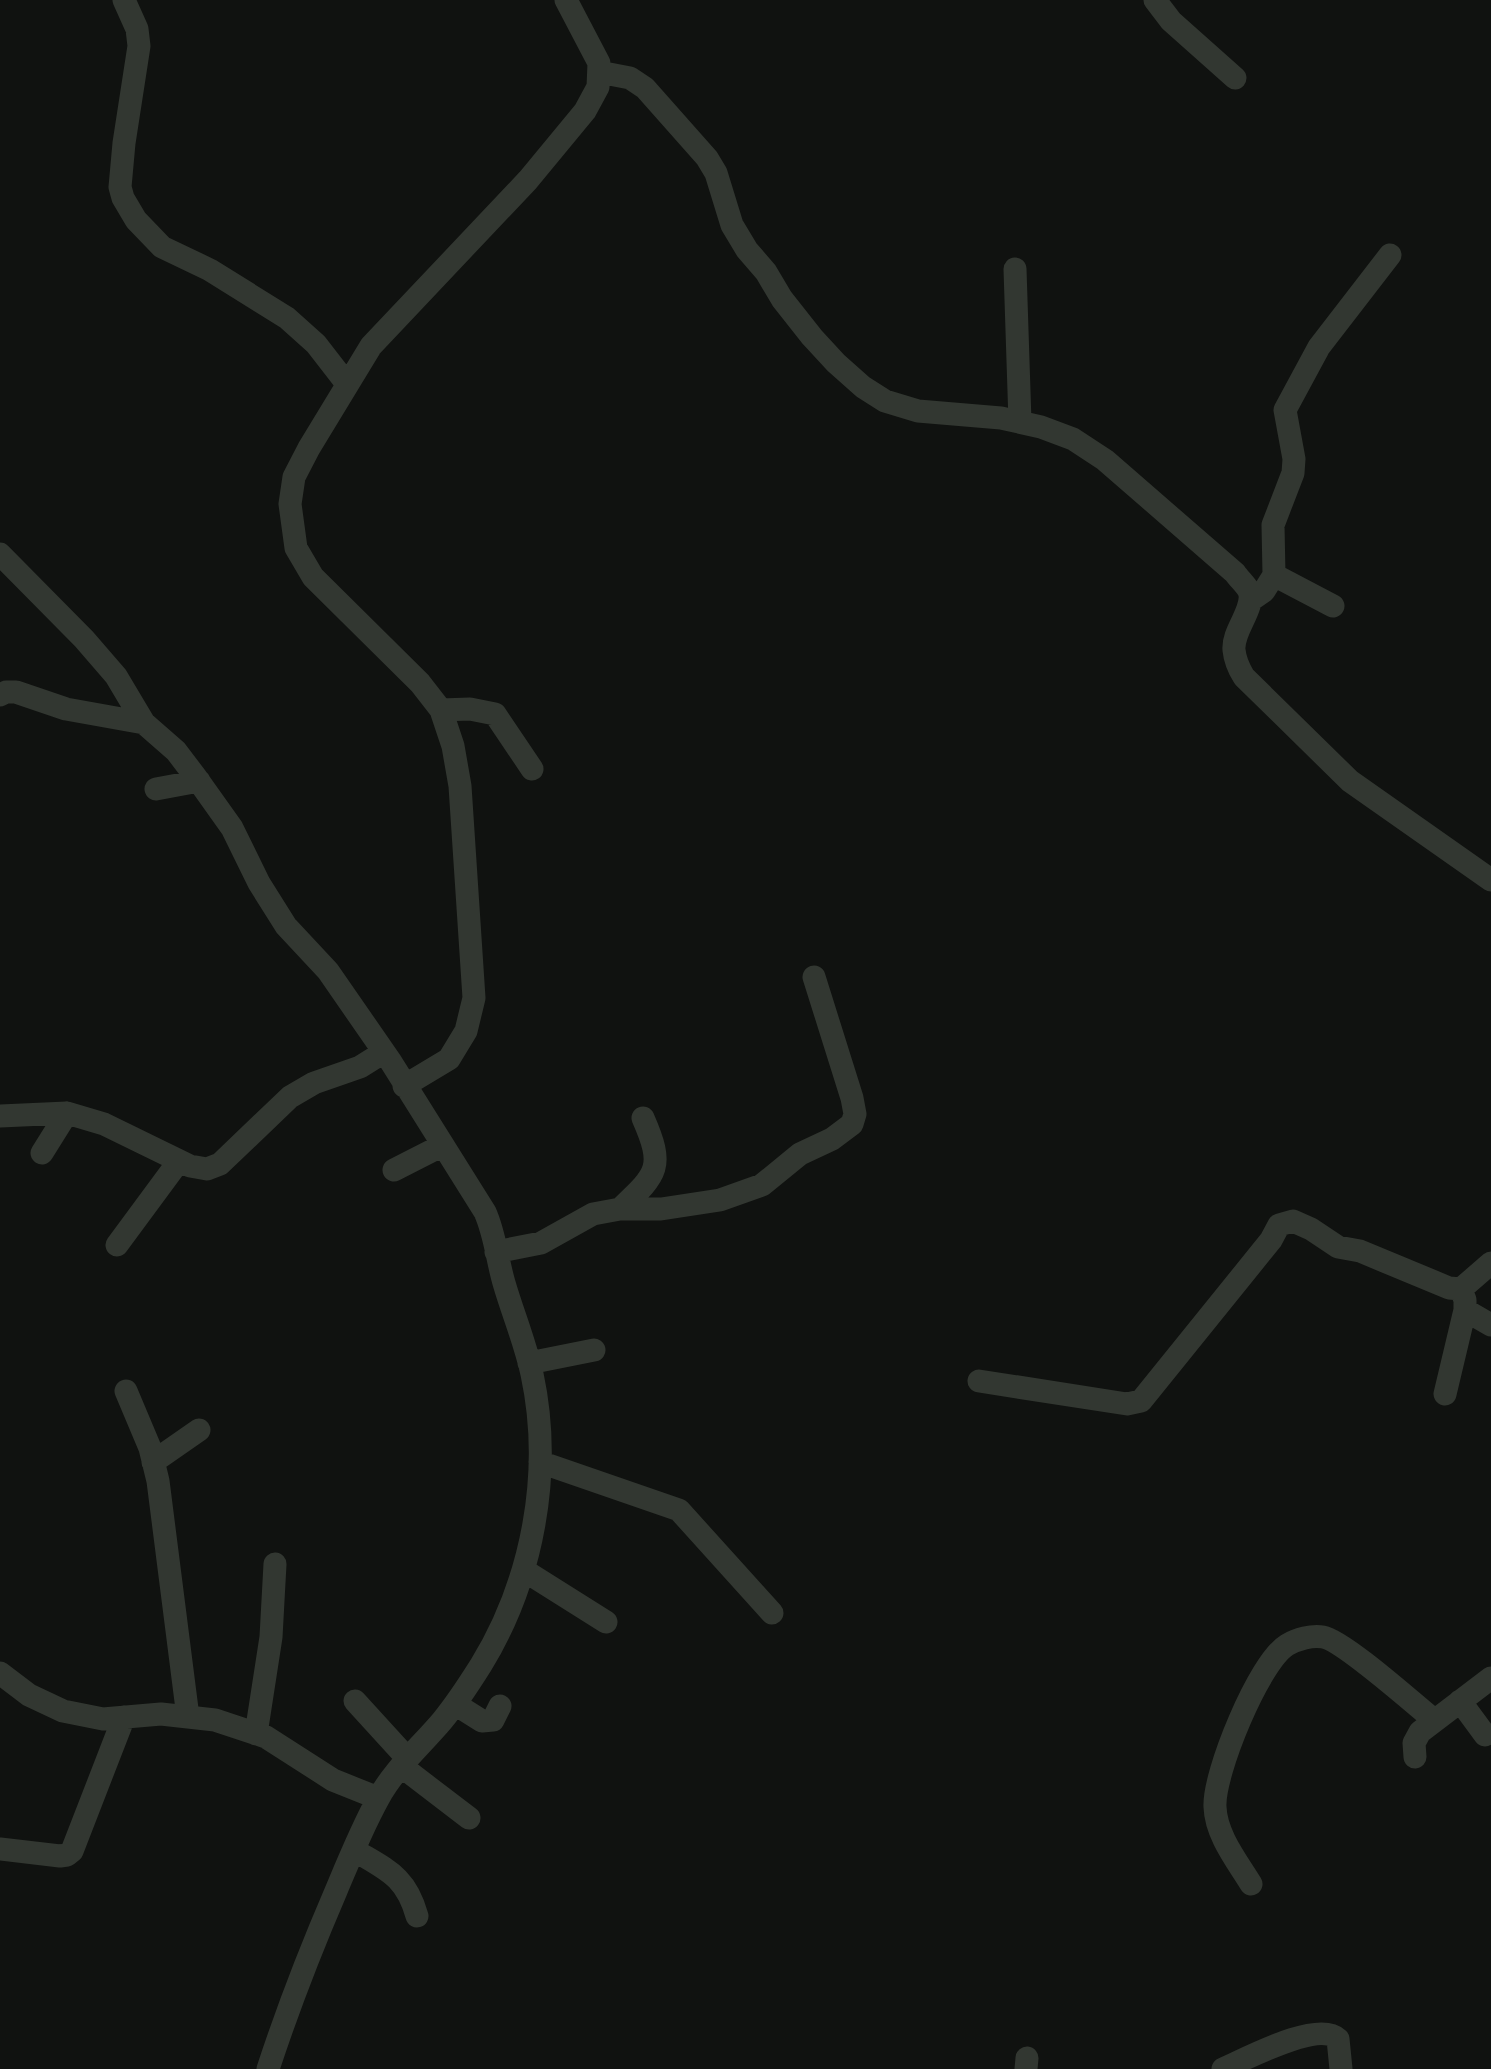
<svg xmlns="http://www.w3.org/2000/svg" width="1491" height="2069" viewBox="0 0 1491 2069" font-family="'Sofia Sans Condensed',sans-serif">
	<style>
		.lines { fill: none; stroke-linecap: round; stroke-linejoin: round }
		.minor { stroke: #323731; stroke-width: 23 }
	</style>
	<rect width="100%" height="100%" fill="#101210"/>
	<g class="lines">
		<!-- minor -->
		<path class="minor" d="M124,0L137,29L139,46L124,143L120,187L123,198L136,220L162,247L210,270L287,318L316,344L347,384
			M1155,0L1171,21L1235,78
			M599,72L630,78L645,88L707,158L716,173L732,225L747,250L766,272L782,299L812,337L836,363L863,387L885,401L918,411L1001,418L1041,427L1073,439L1105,460L1235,573C1239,579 1246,585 1249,591C1256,608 1232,630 1234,650C1235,660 1239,669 1244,677L1350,781L1491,880
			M1015,269L1020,422
			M0,554L84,639L116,676L144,723L176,751L195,776L232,828L259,883L286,926L328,971L391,1062L485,1212C495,1234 497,1259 504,1283C513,1314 525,1342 532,1374C553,1472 533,1580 481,1665C469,1684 456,1704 442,1721C420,1747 394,1769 378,1799C362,1828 349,1860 336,1891C311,1949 288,2008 268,2069
			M1274,575L1333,606
			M1251,600L1264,591L1274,575L1273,525L1293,473L1294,459L1285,410L1319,347L1390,255
			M0,695L6,692H16L66,709L144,723
			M441,710L470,709L495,714L532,769
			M156,789L199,781
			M404,1086L449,1059L466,1031L474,998L460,786L453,746L441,710L420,683L313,577L296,548L290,504L294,477L309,448L371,346L528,180L585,111L598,87L599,63L566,0
			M0,1116L67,1113L104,1124L190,1166L207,1169L220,1164L290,1097L314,1083L360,1067L384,1052
			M42,1153L67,1113
			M394,1170L443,1145
			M620,1209C657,1174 665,1168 643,1118
			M117,1245L179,1161
			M496,1252L541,1243L593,1214L620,1209H661L720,1200L762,1185L800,1154L832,1139L852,1124L855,1114L852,1098L814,977
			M1465,1310L1491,1325
			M529,1363L594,1350
			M979,1381L1127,1404L1141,1401L1271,1240L1279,1225L1293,1221L1311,1229L1338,1247L1360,1251L1449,1288L1461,1289L1491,1263
			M126,1391L150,1448L158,1481L188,1717
			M1445,1394L1465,1310V1300L1461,1289
			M153,1462L199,1430
			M540,1462L679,1510L772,1613
			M525,1571L606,1622
			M0,1673L29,1695L63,1711L103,1719L161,1714L215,1720L266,1737L333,1780L378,1798
			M355,1701L407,1758
			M1460,1701L1485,1735
			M455,1704L482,1721L493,1720L500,1706
			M256,1734L271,1637L275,1564
			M1415,1757L1414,1743L1420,1732L1491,1678
			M401,1766L469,1818
			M0,1849L60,1856L67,1855L72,1851L124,1717
			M354,1850C387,1870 406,1876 417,1916
			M1251,1884C1237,1861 1216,1835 1215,1807C1213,1774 1259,1662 1287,1645C1297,1639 1312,1635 1323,1637C1344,1641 1414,1704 1434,1720
			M1026,2069L1027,2058
			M1223,2069C1246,2059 1318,2020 1338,2039L1341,2069"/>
	</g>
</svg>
